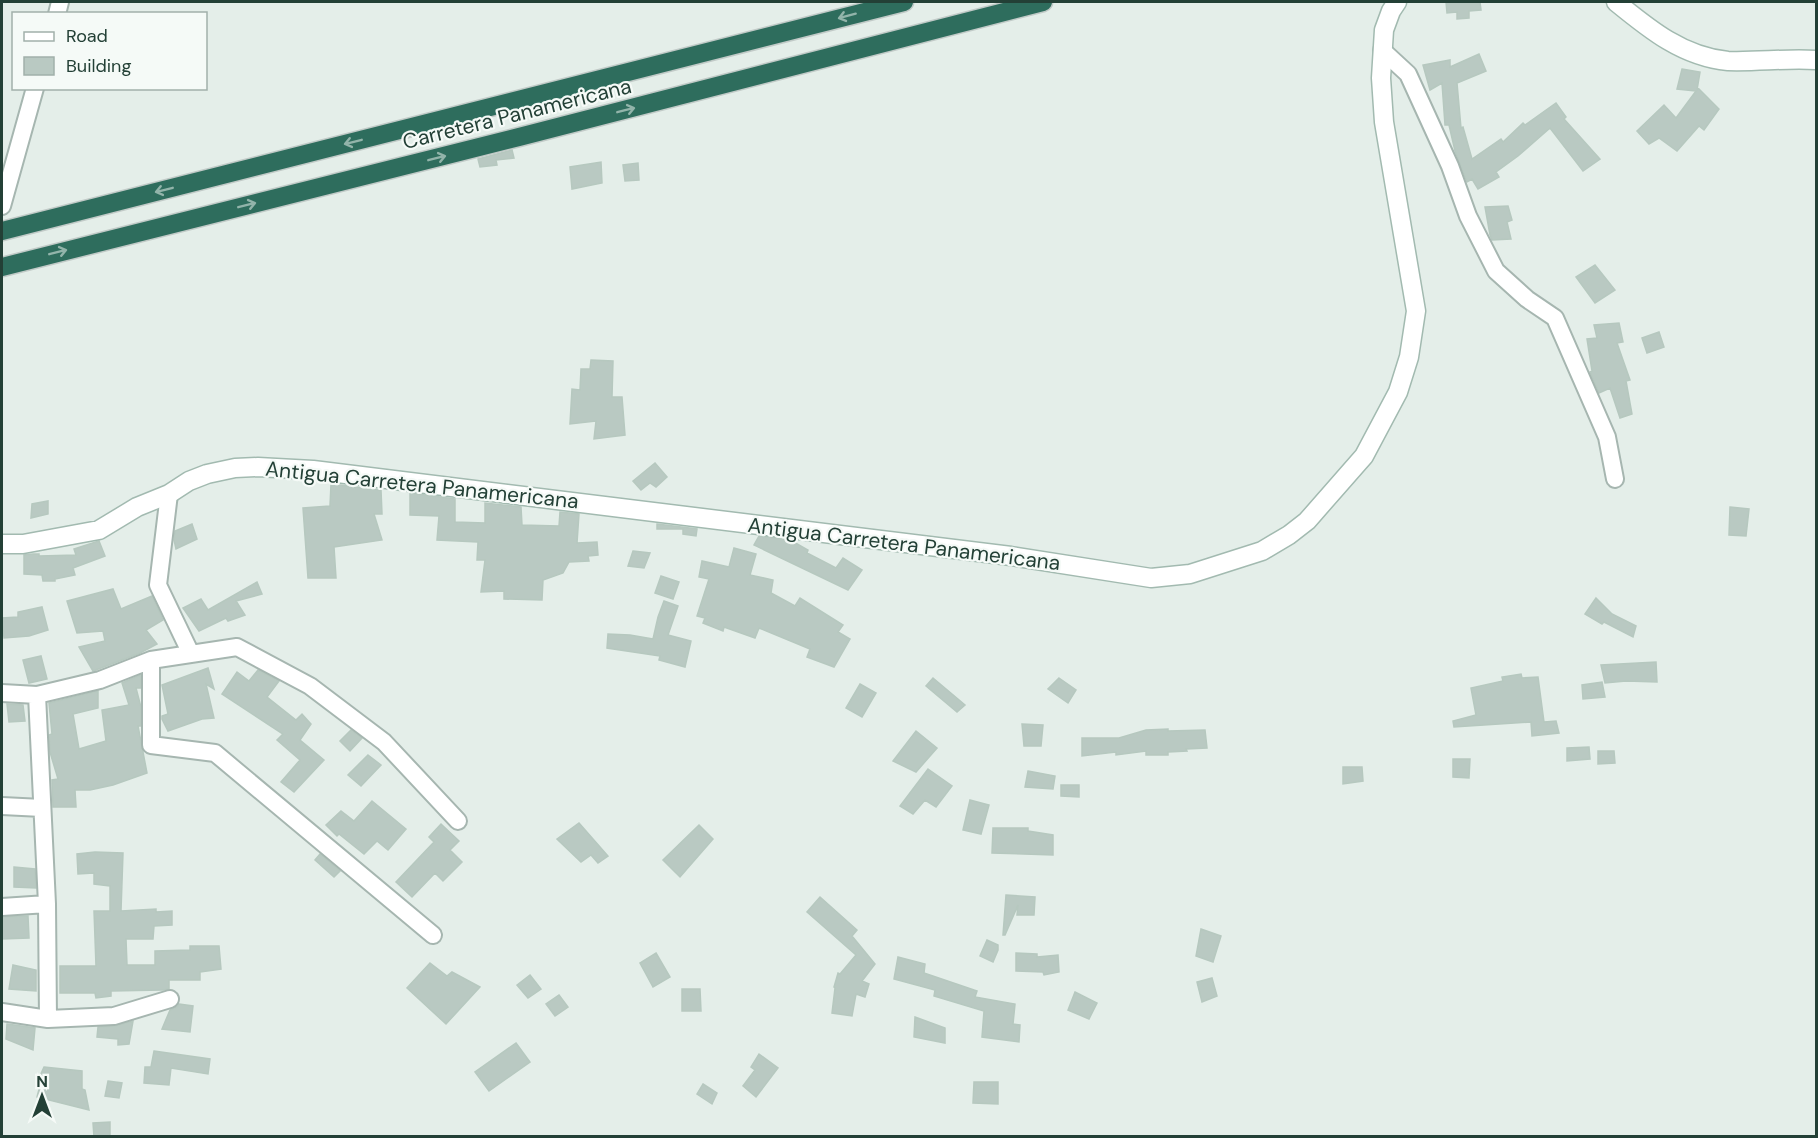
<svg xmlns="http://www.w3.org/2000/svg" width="1818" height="1138" viewBox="0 0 1818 1138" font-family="'DM Sans',sans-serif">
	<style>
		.building { fill: #b9c9c2; stroke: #b6c8bf; stroke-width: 1.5 }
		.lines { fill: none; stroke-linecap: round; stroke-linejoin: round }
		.street-casing { stroke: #a6b6b0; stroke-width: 20 }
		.secondary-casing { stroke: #a2bab0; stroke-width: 21 }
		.highway-casing { stroke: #c1cac7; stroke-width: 21 }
		.street { stroke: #fff; stroke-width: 16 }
		.secondary { stroke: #fff; stroke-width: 18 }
		.highway { stroke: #2e6d5d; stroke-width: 18 }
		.oneway { stroke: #92b4aa }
		.labels { text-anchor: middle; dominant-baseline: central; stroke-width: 4.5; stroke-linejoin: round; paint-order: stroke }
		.street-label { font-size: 21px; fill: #234036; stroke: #f5faf7 }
	</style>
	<rect width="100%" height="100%" fill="#e4eee9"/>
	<!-- building -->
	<path class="building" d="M1446,2H1480L1481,10L1469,11V18L1457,19V12L1447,13Z
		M1479,54L1486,71L1457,83L1461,128L1463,127L1472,159L1501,139L1503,142L1523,123L1525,125L1556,103L1566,117L1564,119L1600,159L1583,171L1550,128L1518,156L1496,172L1499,177L1478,189L1472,179L1467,182L1455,151L1449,125H1445L1442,83L1430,90L1423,65L1450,60V67Z
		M1682,69L1700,72L1697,90L1698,88L1719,109L1704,130L1699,126L1677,151L1659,138L1649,144L1637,131L1664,105L1676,118L1696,91L1677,89Z
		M512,150L514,158L496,160L497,165L480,167L478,159Z
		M601,162L602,183L572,189L570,167Z
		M638,163L639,180L625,181L623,165Z
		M1508,206L1512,220L1507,222L1511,239L1492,240L1490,235L1485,207Z
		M1595,265L1615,290L1595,303L1576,277Z
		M1619,323L1623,342L1617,343L1630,380L1626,381L1632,414L1620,418L1610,388L1599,393L1590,372L1592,371L1587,339L1597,338L1594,325Z
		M1659,332L1664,347L1647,353L1642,338Z
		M591,360L613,361L612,397H622L625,435L594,439L596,421L570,424L572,389L580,390L581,369H590Z
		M655,463L667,477L656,487L650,483L641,490L633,481Z
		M331,484L381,490L382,514H374L382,540L334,547L336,578H308L303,508L330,506Z
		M410,493L455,499V522L485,523V503L521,507L522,525L559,526L560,512L579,514L577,543L597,542L598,555L588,556L589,561L569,562L563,573L543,580L542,600L504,599V591L481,592L485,560H477L478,542L437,540L439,516L410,515Z
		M48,501V514L31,518L32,504Z
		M1730,507L1749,509L1746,536L1729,535Z
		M192,524L197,539L176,549L174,540L175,531Z
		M657,524L697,529L696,536L683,534V529H657Z
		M759,536L785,539L791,542L792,541L808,550L807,553L836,568L843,558L862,570L848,590L754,545Z
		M99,541L105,556L73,568L75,575L55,579V581H43L42,575L24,574V555L33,554H39V556L76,555L74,549Z
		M734,548L756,554L750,575L773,580L771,593L795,606L800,598L843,625L838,632L850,639L834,667L807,657L810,649L759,628L755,638L724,627L723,631L703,623L705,618L697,616L709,579L699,577L702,561L729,567Z
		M633,551L650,553L644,568L628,566Z
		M661,576L679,582L673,599L655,593Z
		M257,582L262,594L236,601L245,615L228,621L226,618L199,631L183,608L201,599L208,610Z
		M113,589L121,609L152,596L163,620L146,630L157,644L140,653L93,671L79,647L105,641L103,631L77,633L67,601Z
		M1596,598L1612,614L1636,626L1633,637L1604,622L1602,624L1585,614Z
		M664,601L678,606L668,635L691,641L685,667L659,660L660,656L607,648L608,634L630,635L653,639L658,617Z
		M42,607L48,630L29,636L4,638L2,618L18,617V612Z
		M41,656L47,679L29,683L23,660Z
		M1656,662L1657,682L1626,681L1605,683L1601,665Z
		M208,668L214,689L206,684L214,718L202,719L168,731L162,719V716L168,714L162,685Z
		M258,670L279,681L267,697L296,720L302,714L311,724L300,740L324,760L294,792L281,782L300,760L277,740L283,734L222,694L237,672L249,681Z
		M1521,674L1522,678L1538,677L1544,722L1556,721L1559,733L1532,736L1531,722L1454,727L1453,721L1476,715L1471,688L1503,681L1502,677Z
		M141,675V688H136L141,707V726H138L147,773L113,785L90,790H75L76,807H53L52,780L58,779L50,752L49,735L52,734L49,703L98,691V708L73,714L79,749L106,741L102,710L129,705L122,683Z
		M933,678L965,705L957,712L926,686Z
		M1059,678L1076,690L1068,703L1048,689Z
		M1602,682L1605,697L1583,699L1582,685Z
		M860,684L876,693L862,717L846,708Z
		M7,704L23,705L25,721L9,722Z
		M1022,724L1043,725L1041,746H1024Z
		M1168,729V731L1205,730L1207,748L1186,749L1187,751L1168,752V755H1146V751L1116,755V752L1082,756V738H1119L1146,730Z
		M351,730L362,738L350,751L340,741Z
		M916,731L937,748L916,772L893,761Z
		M1589,747L1590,759L1567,761V748Z
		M1598,751H1614L1615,763L1598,764Z
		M368,755L381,765L361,786L348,775Z
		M1453,759H1470L1469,778L1453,777Z
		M1343,767H1362L1363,781L1343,784Z
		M928,769L952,786L936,807L925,800L913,814L900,806Z
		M1028,771L1055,776L1053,789L1025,787Z
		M1061,785H1079V797L1061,796Z
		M970,800L989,805L981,834L963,830Z
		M372,801L406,829L388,850L377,841L364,854L339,834L337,836L326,825L341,811L354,821Z
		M579,823L608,856L598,863L591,855L581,862L557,839Z
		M441,824L459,841L450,850L462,862L443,881L435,873L412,897L396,882L434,842L429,837Z
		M699,825L713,839L680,877L663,860Z
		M993,828H1028V831L1053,835V855L992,853Z
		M95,852L123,853L121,911L156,909V912L172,911V925L154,926L153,939H126L127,965H155V951L190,950V946H219L221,969L200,972V980H169V989L163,990L111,991V996L96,998L95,993H60V966H96L94,911H110V886L94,884V873L78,874L77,854Z
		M320,854L340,871L334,877L315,860Z
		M14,867L35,869L36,888L14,887Z
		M1006,895L1035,897L1034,915H1017L1018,905L1005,935H1003Z
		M820,897L857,930L852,936L875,964L862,981L869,984L865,997L856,994L852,1016L832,1013L835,988L834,987L838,973L840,974L856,955L807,912Z
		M28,916L29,938L2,939V917Z
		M1201,929L1221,936L1213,962L1196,956Z
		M987,940L998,945V950L993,962L980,956Z
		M656,953L670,977L653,987L640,963Z
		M1016,953L1037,954V957L1058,955L1059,972L1044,975L1043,972L1016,971Z
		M898,957L925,964L924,973L977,991L975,997L1015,1004L1013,1024L1020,1025L1019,1042L982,1037L984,1011L934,996L935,990L894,979Z
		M430,963L447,976L452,972L480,987L446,1024L407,988Z
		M13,965L36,970V991L9,989Z
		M530,975L541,989L528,998L517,985Z
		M1212,978L1217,996L1202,1002L1197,982Z
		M682,989H700L701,1011H682Z
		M1075,992L1097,1003L1089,1019L1068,1010Z
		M559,995L568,1007L555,1016L546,1004Z
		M179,1004L193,1006L190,1032L162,1029L170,1010L177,1007Z
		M915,1017L945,1028V1043L914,1037Z
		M133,1021L129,1044L118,1045V1039L97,1037L98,1027L115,1026Z
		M7,1024L35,1028L33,1050L6,1039Z
		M516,1043L530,1062L489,1091L475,1072Z
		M154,1051L210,1059L208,1074L171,1068L169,1085L144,1083L145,1067H151Z
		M759,1054L778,1068L756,1097L743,1086L755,1070L751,1067Z
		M44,1067L82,1071V1089L85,1090L89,1110L37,1097L42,1078H39Z
		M108,1081L122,1083L119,1098L105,1096Z
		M974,1082H998V1104L973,1103Z
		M703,1084L717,1093L712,1104L697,1094Z
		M110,1122V1137H94L93,1123Z"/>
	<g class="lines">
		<!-- street casing -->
		<g class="street-casing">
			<path id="street" d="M57,14L60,2
				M1382,50L1408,74L1450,166L1468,216L1496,271L1527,299L1555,318L1607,437L1615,479
				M2,206L35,88
				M169,494L158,585L191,654
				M151,660V745L215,753L433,935
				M2,693L37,695L100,680L151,660L237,647L310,686L384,742L458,821
				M37,695L47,904L48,1019
				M2,806L42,808
				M2,907L47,904
				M2,1012L48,1019L114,1016L170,999"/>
		</g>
		<!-- secondary casing -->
		<g class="secondary-casing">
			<path id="secondary" d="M1616,2C1649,29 1683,57 1728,61C1758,62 1787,58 1816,60
				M2,544H23L99,530L137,507L169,494L189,481L207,474L235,468L258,467L313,470L1011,556L1151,578L1190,574L1262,551L1289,535L1307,521L1364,456L1398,392L1409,357L1416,311L1384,122L1381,78L1384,30L1391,11L1397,2"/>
		</g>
		<!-- highway casing -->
		<g class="highway-casing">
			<path id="highway" d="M2,231L904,2
				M2,267L519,137L1043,2"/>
		</g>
		<!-- street -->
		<use href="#street" class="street"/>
		<!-- secondary -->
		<use href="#secondary" class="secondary"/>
		<!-- highway -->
		<use href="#highway" class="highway"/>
	</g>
	<!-- one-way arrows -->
	<defs><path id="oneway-shaft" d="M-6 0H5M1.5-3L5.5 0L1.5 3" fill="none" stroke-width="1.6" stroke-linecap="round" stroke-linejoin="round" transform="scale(1.5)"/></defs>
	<g class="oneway">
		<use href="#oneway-shaft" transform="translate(847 16) rotate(165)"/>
		<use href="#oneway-shaft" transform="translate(626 110) rotate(-14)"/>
		<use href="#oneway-shaft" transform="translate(353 142) rotate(166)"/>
		<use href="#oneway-shaft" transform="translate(437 158) rotate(-14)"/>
		<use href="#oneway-shaft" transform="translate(164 190) rotate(166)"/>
		<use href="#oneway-shaft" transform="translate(247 205) rotate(-14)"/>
		<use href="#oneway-shaft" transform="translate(58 252) rotate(-14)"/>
	</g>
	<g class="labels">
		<!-- street labels -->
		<g class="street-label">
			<text transform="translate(517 114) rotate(-14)">Carretera Panamericana</text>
			<text transform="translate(422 485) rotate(6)">Antigua Carretera Panamericana</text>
			<text transform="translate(904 544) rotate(7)">Antigua Carretera Panamericana</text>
		</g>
	</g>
	<!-- border -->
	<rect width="1818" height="1138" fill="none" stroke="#234036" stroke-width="6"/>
	<!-- legend -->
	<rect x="12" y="12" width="195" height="78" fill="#f5faf7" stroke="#a1b0aa" stroke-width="1.5"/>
	<rect x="24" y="32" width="30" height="9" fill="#ffffff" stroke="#a1b0aa" stroke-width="1.5"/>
	<text x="66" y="42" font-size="18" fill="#234036">Road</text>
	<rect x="24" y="57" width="30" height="18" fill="#b9c9c2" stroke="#a1b0aa" stroke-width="1.5"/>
	<text x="66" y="72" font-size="18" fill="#234036">Building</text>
	<!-- north arrow -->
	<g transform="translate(42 1096)" stroke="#f5faf7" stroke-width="4.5" paint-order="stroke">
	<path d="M0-4.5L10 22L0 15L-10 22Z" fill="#234036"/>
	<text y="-9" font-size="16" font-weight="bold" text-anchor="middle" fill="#234036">N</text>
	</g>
</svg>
